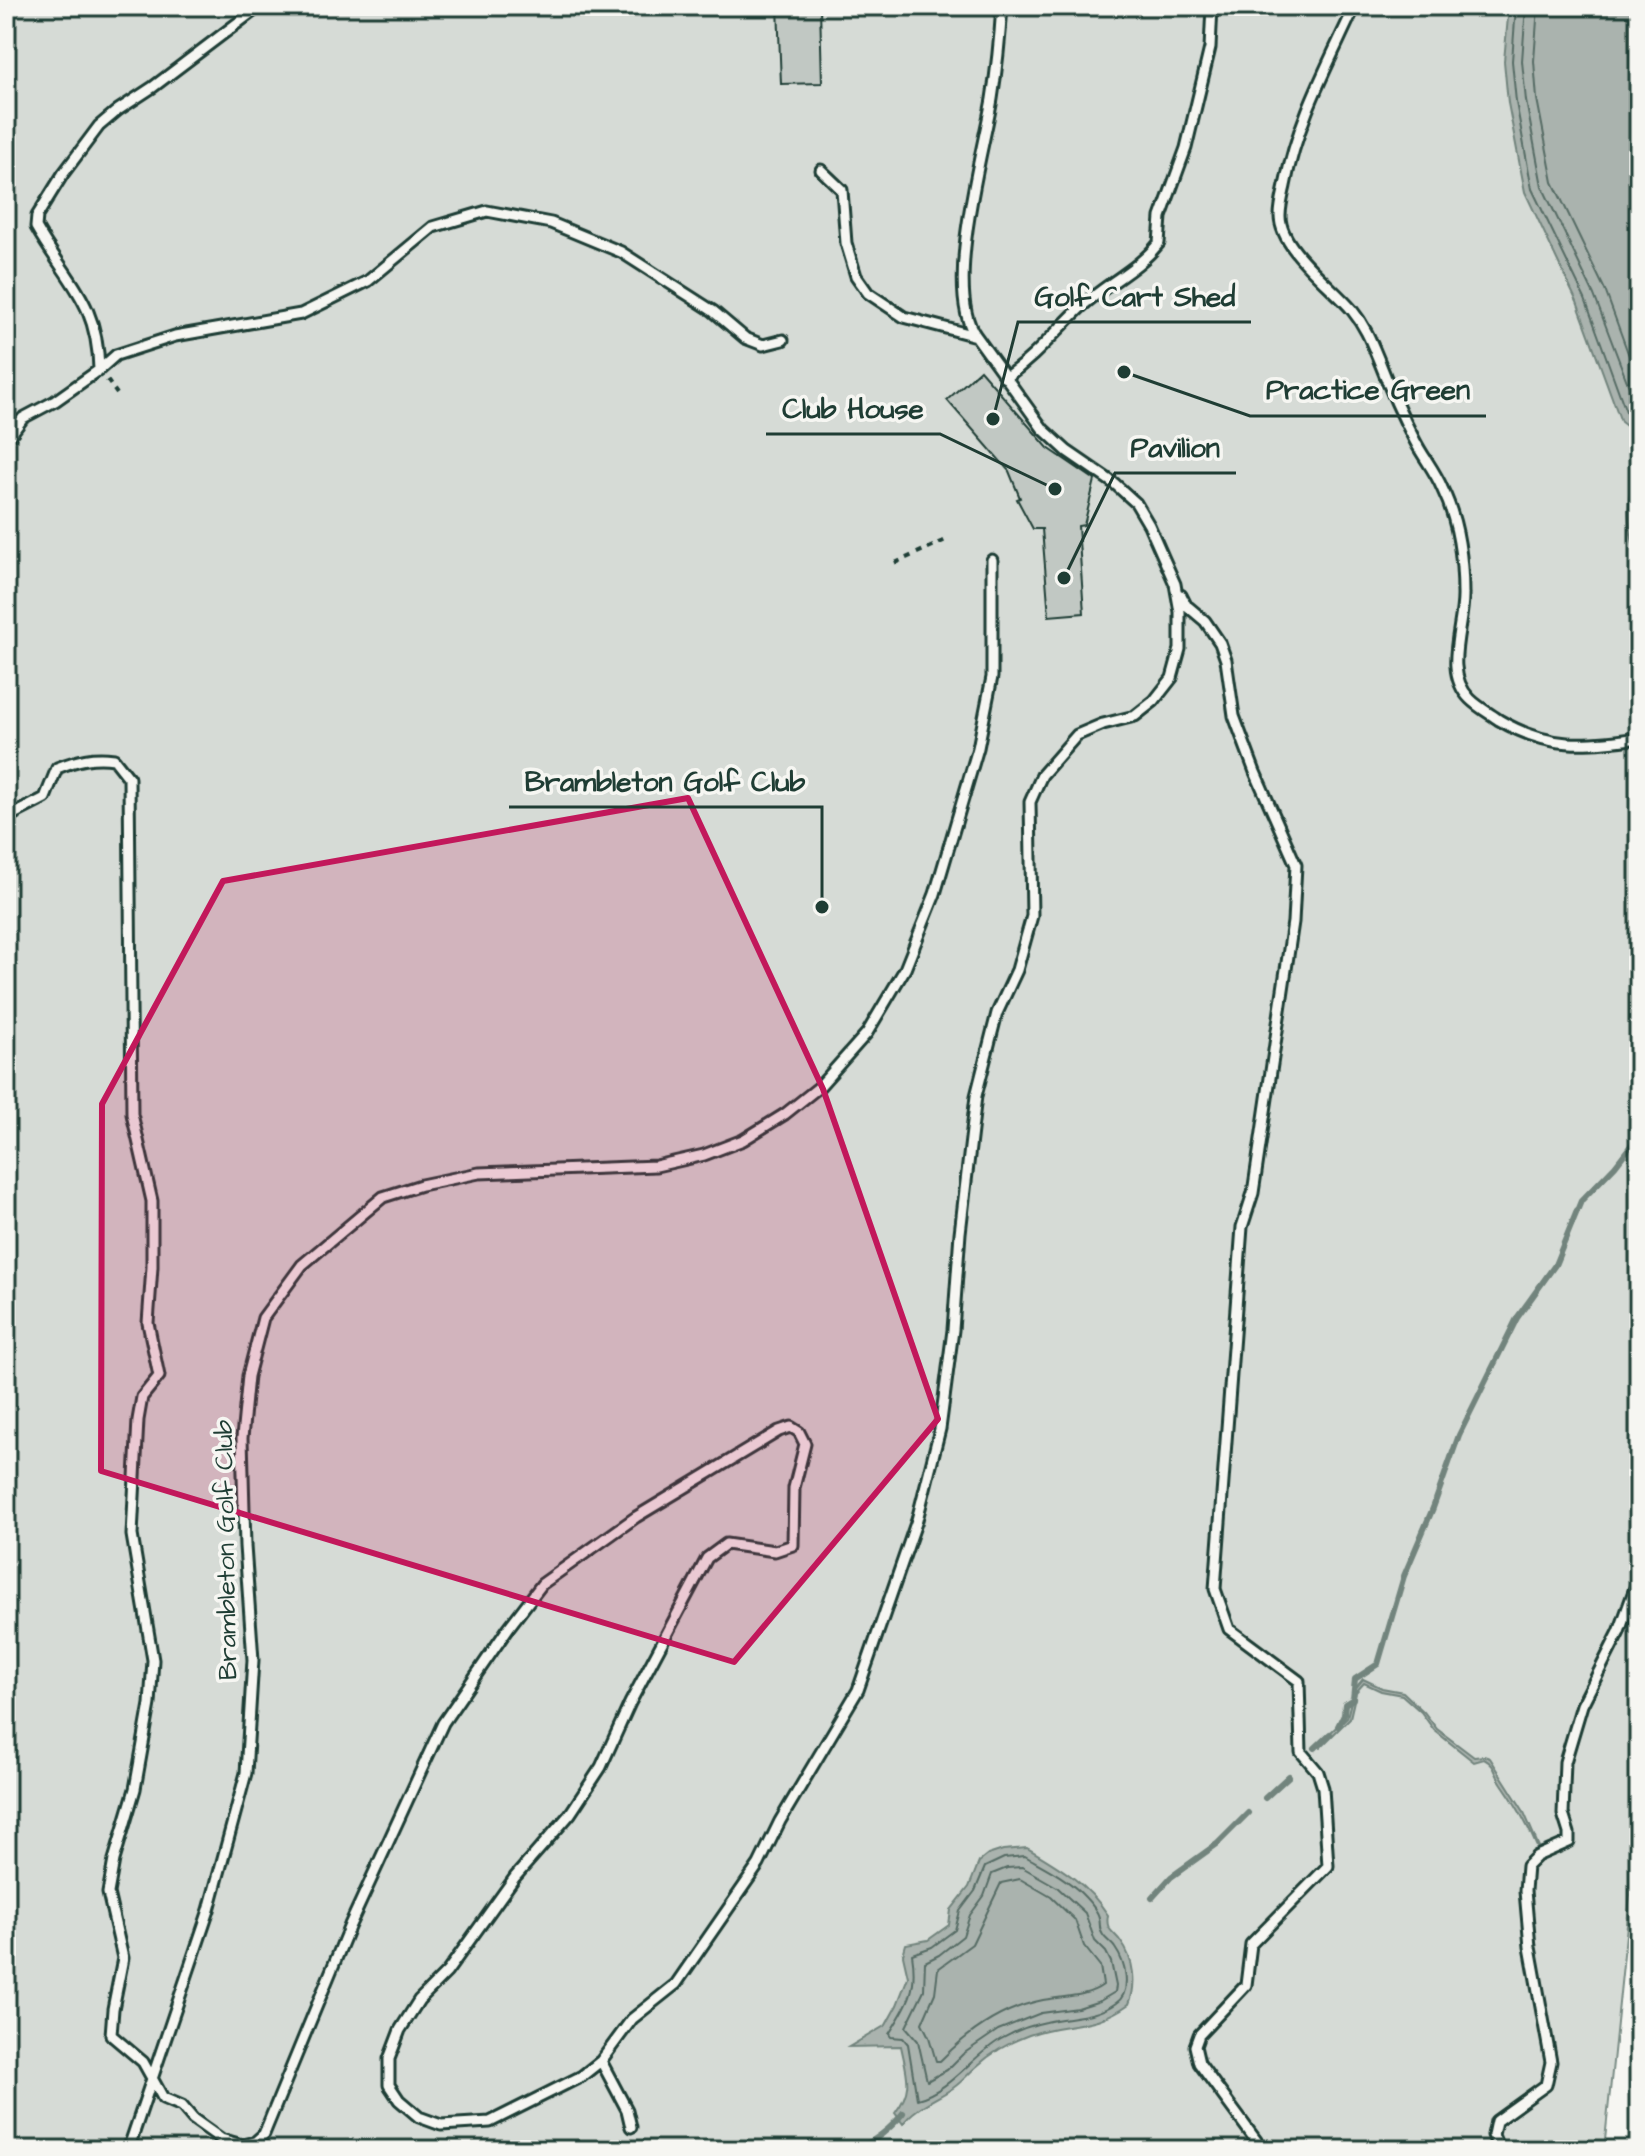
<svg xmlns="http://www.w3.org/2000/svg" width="1645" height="2156" viewBox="0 0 1645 2156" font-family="'Architects Daughter',sans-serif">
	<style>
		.green { fill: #d6dbd6; stroke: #7a8c85; stroke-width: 2 }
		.water { fill: #aab3ae; stroke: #72847d; stroke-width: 2 }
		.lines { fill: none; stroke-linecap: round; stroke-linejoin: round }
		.shore { stroke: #576c65; stroke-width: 2 }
		.stream { stroke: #72847d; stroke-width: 6 }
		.building { fill: #c1c8c3; stroke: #1f3d34; stroke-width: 2 }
		.service-casing { stroke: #1f3d34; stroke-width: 15 }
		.path { stroke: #1f3d34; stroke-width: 4; stroke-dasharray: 6 6; stroke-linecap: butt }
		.service { stroke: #f6f6f2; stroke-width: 9 }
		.marked { fill: #c2185b; fill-opacity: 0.2; stroke: #c2185b; stroke-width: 6; stroke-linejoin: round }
		.labels { text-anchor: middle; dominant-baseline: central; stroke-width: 7; stroke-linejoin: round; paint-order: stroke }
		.street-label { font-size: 26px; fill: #1f3d34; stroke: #f6f6f2 }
		.leader { fill: none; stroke: #1f3d34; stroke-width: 3 }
		.callout-dot { fill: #1f3d34; stroke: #f6f6f2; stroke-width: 3 }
		.callout-label { font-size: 28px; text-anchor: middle; font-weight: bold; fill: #1f3d34; stroke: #f6f6f2; stroke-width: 7; stroke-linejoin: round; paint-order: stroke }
	</style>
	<rect width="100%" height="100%" fill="#f6f6f2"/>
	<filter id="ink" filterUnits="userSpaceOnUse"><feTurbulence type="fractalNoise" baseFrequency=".0125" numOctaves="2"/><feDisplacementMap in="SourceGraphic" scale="16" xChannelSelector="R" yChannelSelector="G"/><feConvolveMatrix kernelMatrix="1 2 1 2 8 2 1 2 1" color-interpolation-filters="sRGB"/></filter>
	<g filter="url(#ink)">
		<!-- green -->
		<path class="green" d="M6,6H1639V1807L1604,2150H6Z"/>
		<!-- water -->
		<path class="water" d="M1509,6H1639V436L1621,422L1577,302L1525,192L1508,103L1504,61Z
			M1639,467V564C1628,529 1622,501 1639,467Z
			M1363,1679L1382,1688L1403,1692L1424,1712L1437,1729L1474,1757L1484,1756L1490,1758L1523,1810L1539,1847H1537C1527,1824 1517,1805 1502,1784C1495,1775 1496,1765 1484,1759L1474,1762L1434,1730L1421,1712L1402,1695L1381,1691L1364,1683L1356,1692L1350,1718L1321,1747L1316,1746L1347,1717L1354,1690Z
			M1027,1848C1059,1867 1087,1883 1108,1915C1105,1931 1114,1931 1121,1942C1134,1959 1137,1985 1129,2004C1093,2030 1067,2021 1029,2035C1010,2042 991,2053 976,2067C968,2074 962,2082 953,2088C937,2099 913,2108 903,2124L895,2113C914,2089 907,2075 901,2046L849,2047L886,2025L897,2005L908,1977L903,1955L906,1944L928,1940L949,1925L951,1910L969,1887L979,1862L988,1855L1003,1850Z"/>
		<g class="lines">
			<!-- shore -->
			<path class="shore" d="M1516,6L1512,61L1516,102L1532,189L1585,299L1628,417L1639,426
				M1526,6L1522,61L1526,101L1542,186L1594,295L1639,413
				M1538,6L1534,61L1537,99L1553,182L1605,290L1639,383
				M1025,1856C1044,1867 1065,1877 1081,1893C1087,1899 1098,1910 1099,1918C1101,1925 1098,1928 1103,1935C1106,1940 1112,1943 1115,1948C1125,1962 1133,1992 1116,2003C1095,2018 1071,2016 1046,2022C1031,2025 1015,2031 1001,2039C972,2056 950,2091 917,2099L908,2044L903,2038L891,2037L889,2034C908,2004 918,1990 912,1954L932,1947L955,1930L960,1911L975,1891L985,1867L1004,1858Z
				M1022,1867L1057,1887L1085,1913L1095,1941L1106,1952L1111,1962L1116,1986L1115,1992L1100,2001L1078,2008L1041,2013L998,2030L963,2054L947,2070L927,2081L918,2041L906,2027L924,1990L925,1962L939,1955L963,1936L970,1915L984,1896L992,1874L1007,1868Z
				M1020,1879L1051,1897L1075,1920L1084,1946L1100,1966L1103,1985C1087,1997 1063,1996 1043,2000C1003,2008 968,2032 940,2061H936L929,2037L922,2023L935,1993L938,1969L972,1944L1001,1883Z"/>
			<!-- stream -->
			<path class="stream" d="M1338,1726L1344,1714L1345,1704L1353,1699L1355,1679L1378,1664L1404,1576L1433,1508L1459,1435L1517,1318L1555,1265L1581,1201L1615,1166L1639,1135
				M1315,1748L1330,1734
				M1265,1798L1289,1776
				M1152,1898L1171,1877L1217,1844L1248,1813
				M857,2150C875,2140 890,2130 903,2113"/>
		</g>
		<!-- building -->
		<path class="building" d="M778,6H820L822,83L781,84Z
			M980,370L1048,448L1095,480L1084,525L1078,526L1084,613L1049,616L1042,529H1033L1017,499L1020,498L1009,471L947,400Z"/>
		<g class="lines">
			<!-- service casing -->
			<g class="service-casing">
				<path id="service" d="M1355,6C1328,65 1297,121 1285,186C1283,195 1280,206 1280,216C1280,249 1331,285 1352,310C1366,327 1372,344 1380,363C1390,389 1402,416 1415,441C1423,457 1435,471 1442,488C1458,520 1463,558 1463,594C1464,627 1442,671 1470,699C1478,707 1489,713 1499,720C1548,749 1585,746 1639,738
					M976,336C943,292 983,152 992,99C997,68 1000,37 1002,6
					M99,370L116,355L175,336L301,314L368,281L433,227L487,211L551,223L621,252L713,311L745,338L763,345L783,340
					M1005,378C1036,356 1052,335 1078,310C1103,285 1137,271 1159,243L1161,217L1186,148L1210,48L1212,6
					M6,441L23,418L55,401L99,370C98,301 67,282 36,227L37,216L63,174L99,126L118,110L153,87L260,6
					M1181,595L1186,605L1205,621L1220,643L1226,660L1234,716L1255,772L1296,865L1293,922L1253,1193L1242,1227L1215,1589L1229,1629L1299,1681L1301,1752L1318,1772L1323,1788L1328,1866L1251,1944L1246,1985L1199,2035L1195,2046L1199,2063L1263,2150
					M6,818L45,798L57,768C77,760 93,756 114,759L129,778L132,1114L152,1201V1267L148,1323L159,1376L142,1397L138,1420L132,1535L153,1660L150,1704L135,1789L114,1860L108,1893L123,1958L113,2009L111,2035L143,2062L163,2098L182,2106L193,2119L221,2139L242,2145L255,2142L264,2134L350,1925L443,1723L509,1627L542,1584L636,1517L779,1431L791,1427L799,1432L805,1444L794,1488L793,1545L775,1551L726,1544L707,1558L630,1703L601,1767L570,1814L515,1877L447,1972L419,2000L400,2030L389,2059V2085L399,2100L419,2117L441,2125L490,2122L582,2076L601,2061L627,2110L631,2127
					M601,2061L632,2019L676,1984L759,1864L780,1821L858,1690L917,1520L940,1429L953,1330L960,1233L976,1096L997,1013L1017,970L1032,916L1030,802L1042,775L1077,735L1103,724L1135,716L1154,701L1172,678L1180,649V612L1175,584L1149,525L1136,503L1115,484L1067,451L1043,429L976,336L904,317L868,293L856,276L846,243L842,190L821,170
					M128,2150L209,1910L246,1773L253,1660L245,1546L242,1438L248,1376L263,1318L302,1265L383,1197L421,1185L479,1173L656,1166L704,1155L743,1140L785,1114L819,1087L867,1033L905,969L935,894L978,748L992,677V560
					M1499,2150L1493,2135L1496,2121L1546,2085L1551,2062L1530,1947L1525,1891L1527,1866L1537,1856L1569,1842V1833L1563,1814L1565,1762L1582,1705L1619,1632L1639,1577"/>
			</g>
			<!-- path -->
			<path class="path" d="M107,380L117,394
				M895,563L946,540"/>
			<!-- service -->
			<use href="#service" class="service"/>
		</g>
	</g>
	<!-- marked area -->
	<path class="marked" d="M688,798L823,1089L938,1419L734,1662L101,1471L102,1104L223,881Z"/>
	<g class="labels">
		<!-- street labels -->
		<g class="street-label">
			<text transform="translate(226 1550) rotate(-91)">Brambleton Golf Club</text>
		</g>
	</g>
	<!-- callouts -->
	<path class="leader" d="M993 419L1018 322H1251M1124 372L1250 416H1486M1055 489L940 434H766M1064 578L1115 473H1236M822 907L822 807H509"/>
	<g class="callout-dot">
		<circle cx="993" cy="419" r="8"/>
		<circle cx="1124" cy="372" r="8"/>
		<circle cx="1055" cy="489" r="8"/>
		<circle cx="1064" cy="578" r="8"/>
		<circle cx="822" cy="907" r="8"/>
	</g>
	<g class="callout-label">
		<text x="1135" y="306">Golf Cart Shed</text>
		<text x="1368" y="399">Practice Green</text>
		<text x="853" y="418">Club House</text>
		<text x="1175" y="457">Pavilion</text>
		<text x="665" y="791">Brambleton Golf Club</text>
	</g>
	<!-- margin -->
	<rect width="1645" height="2156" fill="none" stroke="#f6f6f2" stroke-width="32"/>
	<rect x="16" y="16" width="1613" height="2124" fill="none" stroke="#1f3d34" stroke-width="3" filter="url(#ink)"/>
</svg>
